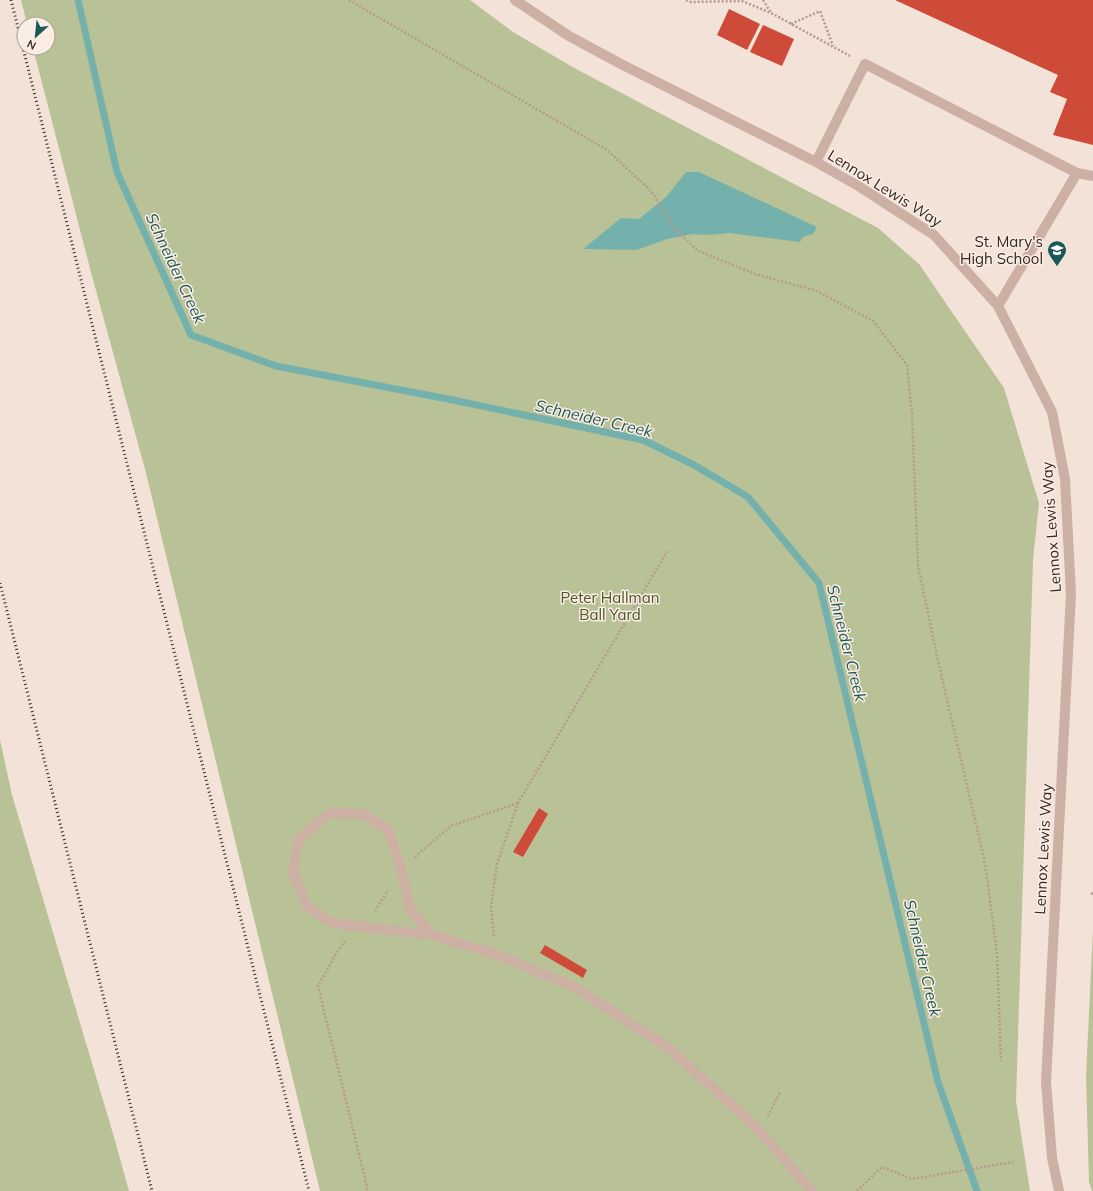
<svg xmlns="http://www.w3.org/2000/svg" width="1093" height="1191" viewBox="0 0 1093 1191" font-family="Mulish,sans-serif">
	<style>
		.green { fill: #b9c297 }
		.water { fill: #75b1ac }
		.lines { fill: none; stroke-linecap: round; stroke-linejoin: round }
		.stream { stroke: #75b1ac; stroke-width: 7 }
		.building { fill: #ce4b3a }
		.path { stroke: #b79a8d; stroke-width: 2.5; stroke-dasharray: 2 2; stroke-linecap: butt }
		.minor { stroke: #cbb0a3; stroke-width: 10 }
		.rail { stroke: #352825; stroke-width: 3; stroke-dasharray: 1 3; stroke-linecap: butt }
		.labels { text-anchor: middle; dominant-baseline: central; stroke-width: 3; stroke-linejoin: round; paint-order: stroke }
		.street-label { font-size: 15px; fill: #352825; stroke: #faede4 }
		.poi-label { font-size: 15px; fill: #352825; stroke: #faede4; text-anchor: end }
		.park-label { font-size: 15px; fill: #4a5528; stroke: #faede4 }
		.water-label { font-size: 16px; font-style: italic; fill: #195955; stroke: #faede4 }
	</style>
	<rect width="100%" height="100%" fill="#f2e2d7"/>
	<!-- green -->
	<path class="green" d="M21,0H470L513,32L576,69L878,228L919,264L1004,388L1039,503L1033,560L1016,1101L1030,1191H320L146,473L92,276L33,48H48V24H27Z
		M0,740L12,795L114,1137L129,1191H0Z
		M1093,930V1191H1092L1089,1182L1086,1076Z"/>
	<!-- water -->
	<path class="water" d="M686,172H699L817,227L813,234L803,237L800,242L729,233L709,235L693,234L667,239L637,250L583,249L621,218L639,219L666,197Z"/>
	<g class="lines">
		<!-- stream -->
		<path class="stream" d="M78,0L117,172L191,335L276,366L453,400L643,440L694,465L748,497L819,583L938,1082L977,1191"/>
	</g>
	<!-- building -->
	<path class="building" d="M895,0H1093V145L1053,135L1067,99L1050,92L1058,75Z
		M729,9L760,24L747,50L717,35Z
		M763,25L794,39L782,66L750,52Z
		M539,808L548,814L523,857L513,852Z
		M545,945L587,970L583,978L540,953Z"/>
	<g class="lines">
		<!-- path -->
		<path class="path" d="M349,0L607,150L647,187L654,195L673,227L698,251L755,274L817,291L873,321L907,365L912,414L918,565L938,661L985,863L997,953L1001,1061
			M686,0L691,2L742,1L771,13L850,56
			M763,0L771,13
			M791,24L820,11L833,46
			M415,857L451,826L518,803
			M1091,894L1093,893
			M375,911L388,890
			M494,936L491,907L497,864L518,803L668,550
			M345,941L337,952L318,986L368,1191
			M768,1116L780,1092
			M857,1191L882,1167L912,1179L1013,1162"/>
		<!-- minor -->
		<path class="minor" d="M515,0L569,36L621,64L816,162L860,187L934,235L998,306L1052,412L1065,479L1071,594L1046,1082L1052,1158L1059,1191
			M816,162L865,64L1077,173L1093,176
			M998,306L1077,173
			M432,935L410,909L401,868L388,829L362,814L330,813L298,840L293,873L307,906L332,923L432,935L495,954L575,987L670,1049L757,1128L812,1191"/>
		<!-- rail -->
		<path class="rail" d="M11,0L309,1191
			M0,583L152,1191"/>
	</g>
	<!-- icons -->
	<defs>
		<g id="school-pin" transform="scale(1)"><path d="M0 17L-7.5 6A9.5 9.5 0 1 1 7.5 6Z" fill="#195955" stroke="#faede4"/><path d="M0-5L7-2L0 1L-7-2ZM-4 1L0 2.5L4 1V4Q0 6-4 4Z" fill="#fff"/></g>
	</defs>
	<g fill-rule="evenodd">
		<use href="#school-pin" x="1057" y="250"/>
	</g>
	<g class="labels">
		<!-- street labels -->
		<g class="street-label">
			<text transform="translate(885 188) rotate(32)">Lennox Lewis Way</text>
			<text transform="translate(1051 527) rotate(-94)">Lennox Lewis Way</text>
			<text transform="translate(1043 849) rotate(-87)">Lennox Lewis Way</text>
		</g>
		<!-- poi labels -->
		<g class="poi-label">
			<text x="1043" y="241">St. Mary's<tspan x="1043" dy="17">High School</tspan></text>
		</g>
		<!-- park labels -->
		<g class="park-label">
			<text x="610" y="597">Peter Hallman<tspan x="610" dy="17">Ball Yard</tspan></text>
		</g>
		<!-- water labels -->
		<g class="water-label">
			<text transform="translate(176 268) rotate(65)">Schneider Creek</text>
			<text transform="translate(594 418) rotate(13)">Schneider Creek</text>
			<text transform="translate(847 643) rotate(76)">Schneider Creek</text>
			<text transform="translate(923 958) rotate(77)">Schneider Creek</text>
		</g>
	</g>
	<!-- north arrow -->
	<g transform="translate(36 36) rotate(207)"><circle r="19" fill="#faede4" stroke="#ab9e98"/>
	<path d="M0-3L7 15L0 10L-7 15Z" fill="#195955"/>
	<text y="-6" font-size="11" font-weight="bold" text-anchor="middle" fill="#352825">N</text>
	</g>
</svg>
